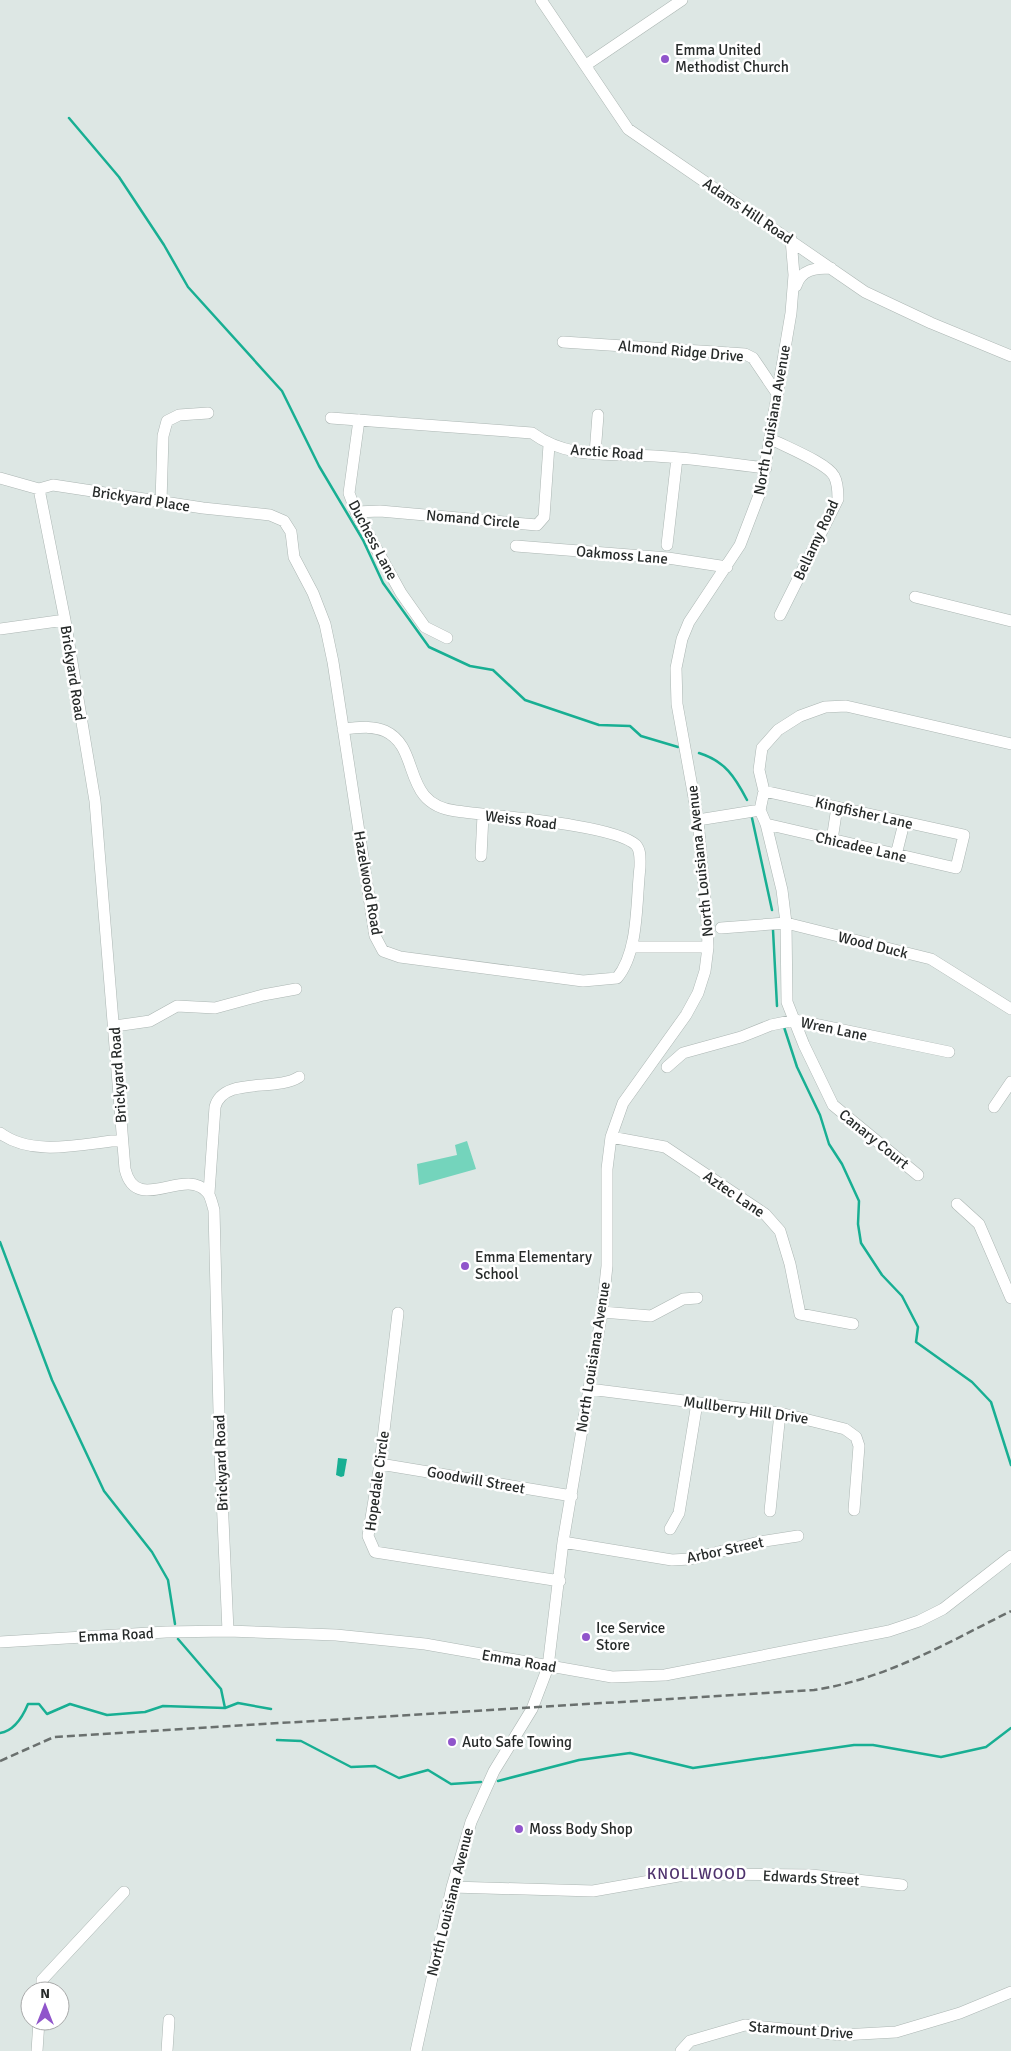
<svg xmlns="http://www.w3.org/2000/svg" width="1011" height="2051" viewBox="0 0 1011 2051" font-family="Signika,sans-serif">
	<style>
		.green { fill: #74d4bc }
		.water { fill: #18af93 }
		.lines { fill: none; stroke-linecap: round; stroke-linejoin: round }
		.stream { stroke: #18af93; stroke-width: 2.5 }
		.minor-casing { stroke: #acb6b3; stroke-width: 12 }
		.minor { stroke: #fff; stroke-width: 11 }
		.rail { stroke: #6a706e; stroke-width: 2.5; stroke-dasharray: 8 4; stroke-linecap: butt }
		.poi-dot { fill: #9055cb; stroke: #fff; stroke-width: 2 }
		.labels { text-anchor: middle; dominant-baseline: central; stroke-width: 5; stroke-linejoin: round; paint-order: stroke }
		.poi-label { font-size: 15px; fill: #272b2a; stroke: #fff; text-anchor: start }
		.street-label { font-size: 15px; fill: #272b2a; stroke: #fff }
		.neighbourhood-label { font-size: 16px; letter-spacing: 1px; fill: #4e326d; stroke: #fff }
	</style>
	<rect width="100%" height="100%" fill="#dde7e4"/>
	<!-- green -->
	<path class="green" d="M467,1141L476,1169L419,1185L417,1164L457,1155L455,1145Z"/>
	<!-- water -->
	<path class="water" d="M338,1458L347,1459L344,1476L341,1477L336,1475Z"/>
	<g class="lines">
		<!-- stream -->
		<path class="stream" d="M69,118L119,177L164,245L188,287L282,391L319,466L363,540L383,583L429,647L470,666L493,670L525,700L599,725L630,726L641,736L678,747
			M699,753C725,761 735,777 747,800
			M752,818L772,910
			M773,930L777,1006
			M784,1027L797,1067L820,1115L829,1144L842,1164L859,1201L858,1224L861,1243L882,1275L902,1296L918,1327L916,1342L972,1382L991,1402L1011,1465
			M0,1242L52,1380L104,1491L152,1552L168,1580L175,1624
			M178,1639L221,1689L225,1708
			M0,1733C14,1731 23,1716 28,1704H39L47,1714L70,1704L107,1715L145,1712L163,1706L225,1708L238,1703L271,1709
			M277,1740L301,1741L351,1767L375,1766L399,1778L428,1770L451,1784L481,1782
			M498,1781L579,1760L630,1753L693,1768L854,1745H873L941,1757L986,1747L1011,1728"/>
		<!-- minor casing -->
		<g class="minor-casing">
			<path id="minor" d="M541,0L628,129L865,292L931,323L1011,356
				M586,65L682,0
				M796,286C801,269 816,268 831,268
				M563,342L745,354L753,358L778,395
				M331,418L532,433C569,460 611,453 655,456C692,458 729,464 766,468
				M359,420L349,493L356,512L401,593L425,627L447,638
				M771,439C786,447 827,463 834,476C838,483 838,492 838,499L780,615
				M595,454L598,415
				M0,478L39,489L53,485L203,508L270,515L284,521L291,532L294,557L313,593L325,624L333,662L375,936L383,951L400,957L583,981L617,978C639,952 636,901 640,867C640,859 641,851 636,845C614,824 491,816 456,811C400,804 422,748 385,731C372,725 357,728 343,729
				M39,489L65,620L95,801L125,1169C136,1216 184,1166 207,1192C211,1196 212,1204 214,1210L220,1452L228,1631
				M161,502L163,436L167,421L179,415L208,413
				M356,512L380,511L537,525L544,517L549,445
				M667,545L677,458
				M516,546L668,558L727,567
				M915,597L1011,621
				M0,629L65,620
				M764,791L964,835L956,868L766,824
				M698,820L760,810
				M832,840L837,807
				M896,855L904,823
				M481,856L483,815
				M721,928L786,923L931,959L1011,1009
				M632,947H708
				M115,1026L150,1021L177,1006L215,1008L263,995L296,989
				M667,1067L683,1053L741,1037L771,1025L795,1020L949,1052
				M994,1107L1011,1082
				M0,1133C34,1158 84,1143 122,1140
				M611,1137L665,1147L765,1214L780,1231L790,1264L800,1314L853,1324
				M918,1175L833,1105L804,1045L787,1002L786,923L782,890L766,824L760,810L764,791L759,770L762,748L778,730L800,716L825,707L846,706L1011,744
				M209,1193L215,1107C223,1076 276,1092 299,1077
				M957,1204L979,1224L1011,1298
				M602,1312L651,1316L683,1299L697,1298
				M398,1313L380,1464L368,1536L375,1552L560,1581
				M589,1389L780,1413L845,1429L856,1437L859,1446L854,1510
				M380,1464L572,1496
				M770,1511L780,1413
				M670,1529L679,1513L697,1403
				M563,1542L672,1560L690,1559L759,1542L798,1536
				M0,1642L166,1632L228,1631L336,1635L425,1644L612,1677L665,1675L889,1631L919,1621L943,1609L1011,1556
				M452,1887L593,1891L690,1874L811,1875L902,1885
				M42,1991V1980L124,1892
				M37,2051L39,2021
				M167,2051L169,2020
				M416,2051L452,1887L471,1822L494,1771L532,1709L548,1667L563,1542L602,1312L607,1266V1169L611,1137L623,1103L686,1015L698,993L705,971L708,947L707,921L698,820L677,704L676,668L682,639L689,622L740,545L761,490L791,313L794,275L791,239
				M681,2051L690,2041L745,2025L842,2035L896,2032L960,2013L1011,1992"/>
		</g>
		<!-- minor -->
		<use href="#minor" class="minor"/>
		<!-- rail -->
		<path class="rail" d="M0,1761L54,1737L814,1690C886,1679 947,1643 1011,1611"/>
	</g>
	<!-- markers -->
	<g class="poi-dot">
		<circle cx="665" cy="59" r="5"/>
		<circle cx="465" cy="1266" r="5"/>
		<circle cx="586" cy="1637" r="5"/>
		<circle cx="452" cy="1742" r="5"/>
		<circle cx="519" cy="1829" r="5"/>
	</g>
	<g class="labels">
		<!-- poi labels -->
		<g class="poi-label">
			<text x="675" y="50">Emma United<tspan x="675" dy="17">Methodist Church</tspan></text>
			<text x="475" y="1257">Emma Elementary<tspan x="475" dy="17">School</tspan></text>
			<text x="596" y="1628">Ice Service<tspan x="596" dy="17">Store</tspan></text>
			<text x="462" y="1742">Auto Safe Towing</text>
			<text x="529" y="1829">Moss Body Shop</text>
		</g>
		<!-- street labels -->
		<g class="street-label">
			<text transform="translate(748 211) rotate(34)">Adams Hill Road</text>
			<text transform="translate(681 351) rotate(5)">Almond Ridge Drive</text>
			<text transform="translate(772 420) rotate(-80)">North Louisiana Avenue</text>
			<text transform="translate(607 452) rotate(4)">Arctic Road</text>
			<text transform="translate(141 499) rotate(9)">Brickyard Place</text>
			<text transform="translate(473 519) rotate(5)">Nomand Circle</text>
			<text transform="translate(373 540) rotate(62)">Duchess Lane</text>
			<text transform="translate(816 540) rotate(-65)">Bellamy Road</text>
			<text transform="translate(622 555) rotate(5)">Oakmoss Lane</text>
			<text transform="translate(73 673) rotate(81)">Brickyard Road</text>
			<text transform="translate(864 813) rotate(13)">Kingfisher Lane</text>
			<text transform="translate(521 820) rotate(7)">Weiss Road</text>
			<text transform="translate(861 847) rotate(13)">Chicadee Lane</text>
			<text transform="translate(700 861) rotate(-96)">North Louisiana Avenue</text>
			<text transform="translate(368 883) rotate(80)">Hazelwood Road</text>
			<text transform="translate(873 945) rotate(14)">Wood Duck</text>
			<text transform="translate(834 1029) rotate(12)">Wren Lane</text>
			<text transform="translate(118 1075) rotate(-94)">Brickyard Road</text>
			<text transform="translate(874 1139) rotate(39)">Canary Court</text>
			<text transform="translate(734 1194) rotate(34)">Aztec Lane</text>
			<text transform="translate(593 1357) rotate(-81)">North Louisiana Avenue</text>
			<text transform="translate(746 1410) rotate(8)">Mullberry Hill Drive</text>
			<text transform="translate(221 1463) rotate(-92)">Brickyard Road</text>
			<text transform="translate(476 1480) rotate(10)">Goodwill Street</text>
			<text transform="translate(377 1481) rotate(-82)">Hopedale Circle</text>
			<text transform="translate(725 1550) rotate(-12)">Arbor Street</text>
			<text transform="translate(116 1635) rotate(-3)">Emma Road</text>
			<text transform="translate(519 1661) rotate(10)">Emma Road</text>
			<text transform="translate(811 1878) rotate(3)">Edwards Street</text>
			<text transform="translate(450 1902) rotate(-76)">North Louisiana Avenue</text>
			<text transform="translate(801 2030) rotate(4)">Starmount Drive</text>
		</g>
		<!-- neighbourhood labels -->
		<g class="neighbourhood-label">
			<text x="697" y="1874">KNOLLWOOD</text>
		</g>
	</g>
	<!-- north arrow -->
	<g transform="translate(45 2006)"><circle r="24" fill="#ffffff" stroke="#a9aaaa"/>
	<path d="M0-4L9 19L0 12L-9 19Z" fill="#9055cb"/>
	<text y="-8" font-size="14" font-weight="bold" text-anchor="middle" fill="#272b2a">N</text>
	</g>
</svg>
